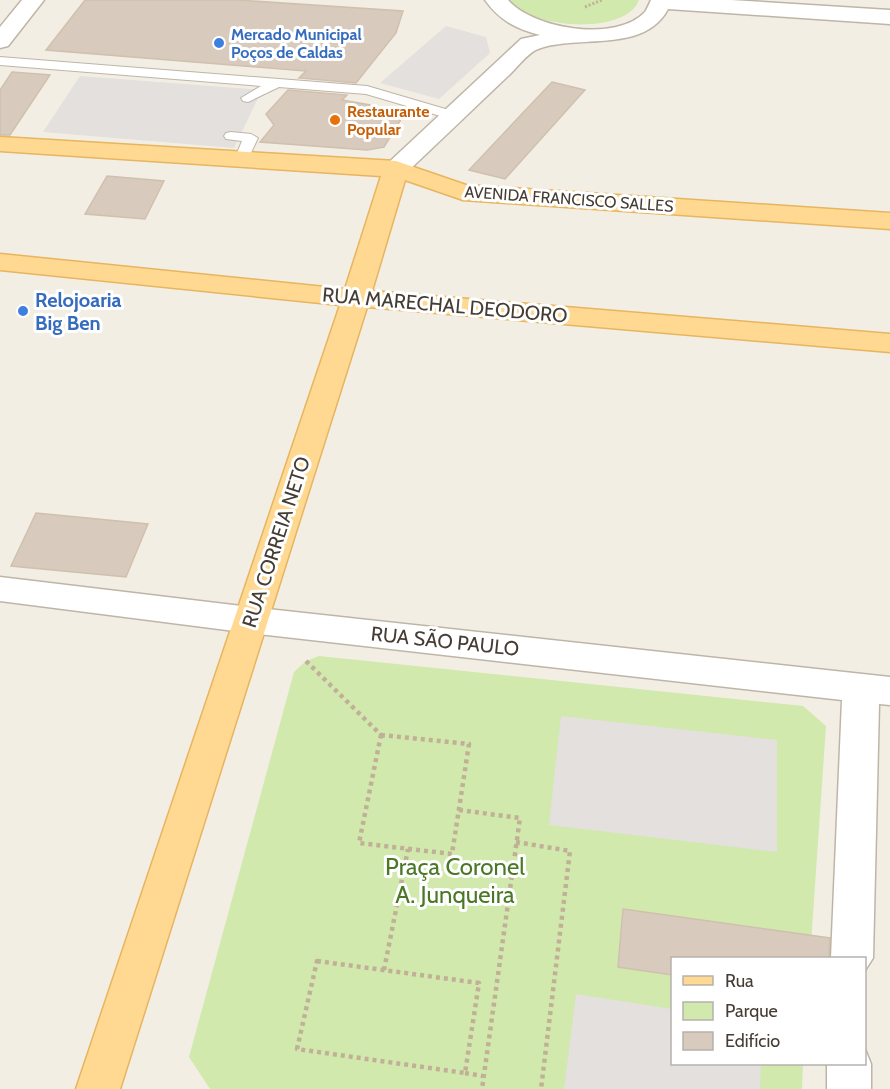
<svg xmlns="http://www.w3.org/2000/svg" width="890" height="1089" viewBox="0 0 890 1089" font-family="Cabin,sans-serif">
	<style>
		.green { fill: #d1e9ac }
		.parking { fill: #e3e0dd }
		.building { fill: #d8cbbd; stroke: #d0c0ad; stroke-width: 1.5 }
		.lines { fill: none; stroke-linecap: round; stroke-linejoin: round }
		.service-casing { stroke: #beb5a7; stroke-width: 2 }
		.minor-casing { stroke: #beb5a7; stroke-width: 3 }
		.tertiary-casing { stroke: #beb5a7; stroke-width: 3 }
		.primary-casing { stroke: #e7b55f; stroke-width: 3 }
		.path-far1 { stroke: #c1b098; stroke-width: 3; stroke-dasharray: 2 2; stroke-linecap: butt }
		.path { stroke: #c1b098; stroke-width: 4.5; stroke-dasharray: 4 4; stroke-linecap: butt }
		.service { fill: #fff; fill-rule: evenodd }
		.minor { fill: #fff; fill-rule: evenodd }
		.tertiary { fill: #fff; fill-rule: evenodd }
		.primary { fill: #ffd991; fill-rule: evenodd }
		.shop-dot { fill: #3f7fe0; stroke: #fff; stroke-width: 2 }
		.food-dot { fill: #e8710a; stroke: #fff; stroke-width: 2 }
		.labels { text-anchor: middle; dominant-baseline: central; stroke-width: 6; stroke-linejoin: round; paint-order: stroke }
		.far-shop-label { font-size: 16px; font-weight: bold; fill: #366cbe; stroke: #fff; text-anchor: start }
		.far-food-label { font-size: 16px; font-weight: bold; fill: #c56008; stroke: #fff; text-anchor: start }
		.far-street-label { font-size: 16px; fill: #453d34; stroke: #fff }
		.shop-label { font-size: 20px; font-weight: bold; fill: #366cbe; stroke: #fff; text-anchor: start }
		.street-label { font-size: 20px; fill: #453d34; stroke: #fff }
		.near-park-label { font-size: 24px; fill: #4a7826; stroke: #fff }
	</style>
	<rect width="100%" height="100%" fill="#f3eee4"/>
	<!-- green -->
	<path class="green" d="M510,0H639C626,36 529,29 510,0Z
		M319,656L803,706L826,726L810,958H672V1064H803L802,1089H210L189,1057L294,672L306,661Z"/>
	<!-- parking -->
	<path class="parking" d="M446,26L486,37L490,53L439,99L380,83Z
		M80,76L262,90L234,148L43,132Z
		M561,716L777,740V852L549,825Z
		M576,994L672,1009V1064H761L760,1089H564Z"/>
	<!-- building -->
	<path class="building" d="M85,0H237L403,11L396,33L356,83L299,78L306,71L46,50Z
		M12,72L50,75L10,135H0V90Z
		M552,82L585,90L505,179L469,170Z
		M288,90L347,95L342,100L370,105V111L403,116L384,147L367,150L260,142L274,125L266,114Z
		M107,176L164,181L145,219L85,214Z
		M36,513L148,524L126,577L11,566Z
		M623,909L830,938L829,958H672V975L618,967Z"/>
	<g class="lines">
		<!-- service casing -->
		<g class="service-casing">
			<path id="service" d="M0,57L367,86L459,113L461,116L454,120L366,94L279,87L248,102L243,101L241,98L261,86L0,65Z
				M231,132L251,134L258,138L247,161L242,162L235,158L242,141L226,139L224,136L226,133Z"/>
		</g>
		<!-- minor casing -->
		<g class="minor-casing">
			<path id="minor" d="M22,0H44L8,46L0,48V27Z
				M0,577L250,607L890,677V705L879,704L873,958L864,972V958H831L842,700L250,633L0,601Z
				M865,1049L871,1064V1089H827V1064H864Z"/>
		</g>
		<!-- tertiary casing -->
		<g class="tertiary-casing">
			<path id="tertiary" d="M485,0H508C533,29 616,43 645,12C647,9 649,4 651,0H731L890,10V24L668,9C644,54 579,34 538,49C527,53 516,69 508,76C473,109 439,142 405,174L396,177L387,174L383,169L387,164L521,39L540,35C517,29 500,21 485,0Z"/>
		</g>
		<!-- primary casing -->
		<g class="primary-casing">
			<path id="primary" d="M0,137L396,161L466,185L890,213V229L463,200L405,180L372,291L890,334V352L367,307L120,1089H76L340,305L0,270V254L345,289L381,176L0,151Z"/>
		</g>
		<!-- path-far1 -->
		<path class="path-far1" d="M585,7L602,0"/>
		<!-- path -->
		<path class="path" d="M306,661L381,735
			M381,735L469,744L452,854L359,843Z
			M459,810L520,818L482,1089
			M516,842L570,851L541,1089
			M317,961L479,983L465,1073L297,1049Z
			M384,970L408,849
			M465,1073L483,1076"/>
		<!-- service -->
		<use href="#service" class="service"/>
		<!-- minor -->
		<use href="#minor" class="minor"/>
		<!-- tertiary -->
		<use href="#tertiary" class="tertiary"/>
		<!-- primary -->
		<use href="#primary" class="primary"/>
	</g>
	<!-- markers -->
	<g class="shop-dot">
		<circle cx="219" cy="43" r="6"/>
		<circle cx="23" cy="311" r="6"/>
	</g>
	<circle class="food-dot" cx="335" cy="120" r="6"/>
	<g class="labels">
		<!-- far-shop labels -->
		<g class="far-shop-label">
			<text x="231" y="34">Mercado Municipal<tspan x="231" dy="18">Poços de Caldas</tspan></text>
		</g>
		<!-- far-food labels -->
		<g class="far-food-label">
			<text x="347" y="111">Restaurante<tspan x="347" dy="18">Popular</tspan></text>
		</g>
		<!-- far-street labels -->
		<g class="far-street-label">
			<text transform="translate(569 199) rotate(4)">AVENIDA FRANCISCO SALLES</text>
		</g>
		<!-- shop labels -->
		<g class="shop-label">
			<text x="35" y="300">Relojoaria<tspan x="35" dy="23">Big Ben</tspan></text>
		</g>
		<!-- street labels -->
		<g class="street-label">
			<text transform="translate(445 305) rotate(5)">RUA MARECHAL DEODORO</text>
			<text transform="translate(276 542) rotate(-72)">RUA CORREIA NETO</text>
			<text transform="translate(445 641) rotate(6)">RUA SÃO PAULO</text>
		</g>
		<!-- near-park labels -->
		<g class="near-park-label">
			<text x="455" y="866">Praça Coronel<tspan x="455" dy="28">A. Junqueira</tspan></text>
		</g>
	</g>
	<!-- legend -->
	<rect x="671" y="957" width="195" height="108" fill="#ffffff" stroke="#b5b1ae" stroke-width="1.5"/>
	<rect x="683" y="976" width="30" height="9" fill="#ffd991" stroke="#b5b1ae" stroke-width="1.5"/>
	<text x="725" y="987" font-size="18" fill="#453d34">Rua</text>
	<rect x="683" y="1002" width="30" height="18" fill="#d1e9ac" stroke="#b5b1ae" stroke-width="1.5"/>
	<text x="725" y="1017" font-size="18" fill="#453d34">Parque</text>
	<rect x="683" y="1032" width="30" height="18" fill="#d8cbbd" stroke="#b5b1ae" stroke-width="1.5"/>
	<text x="725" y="1047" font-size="18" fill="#453d34">Edifício</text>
</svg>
